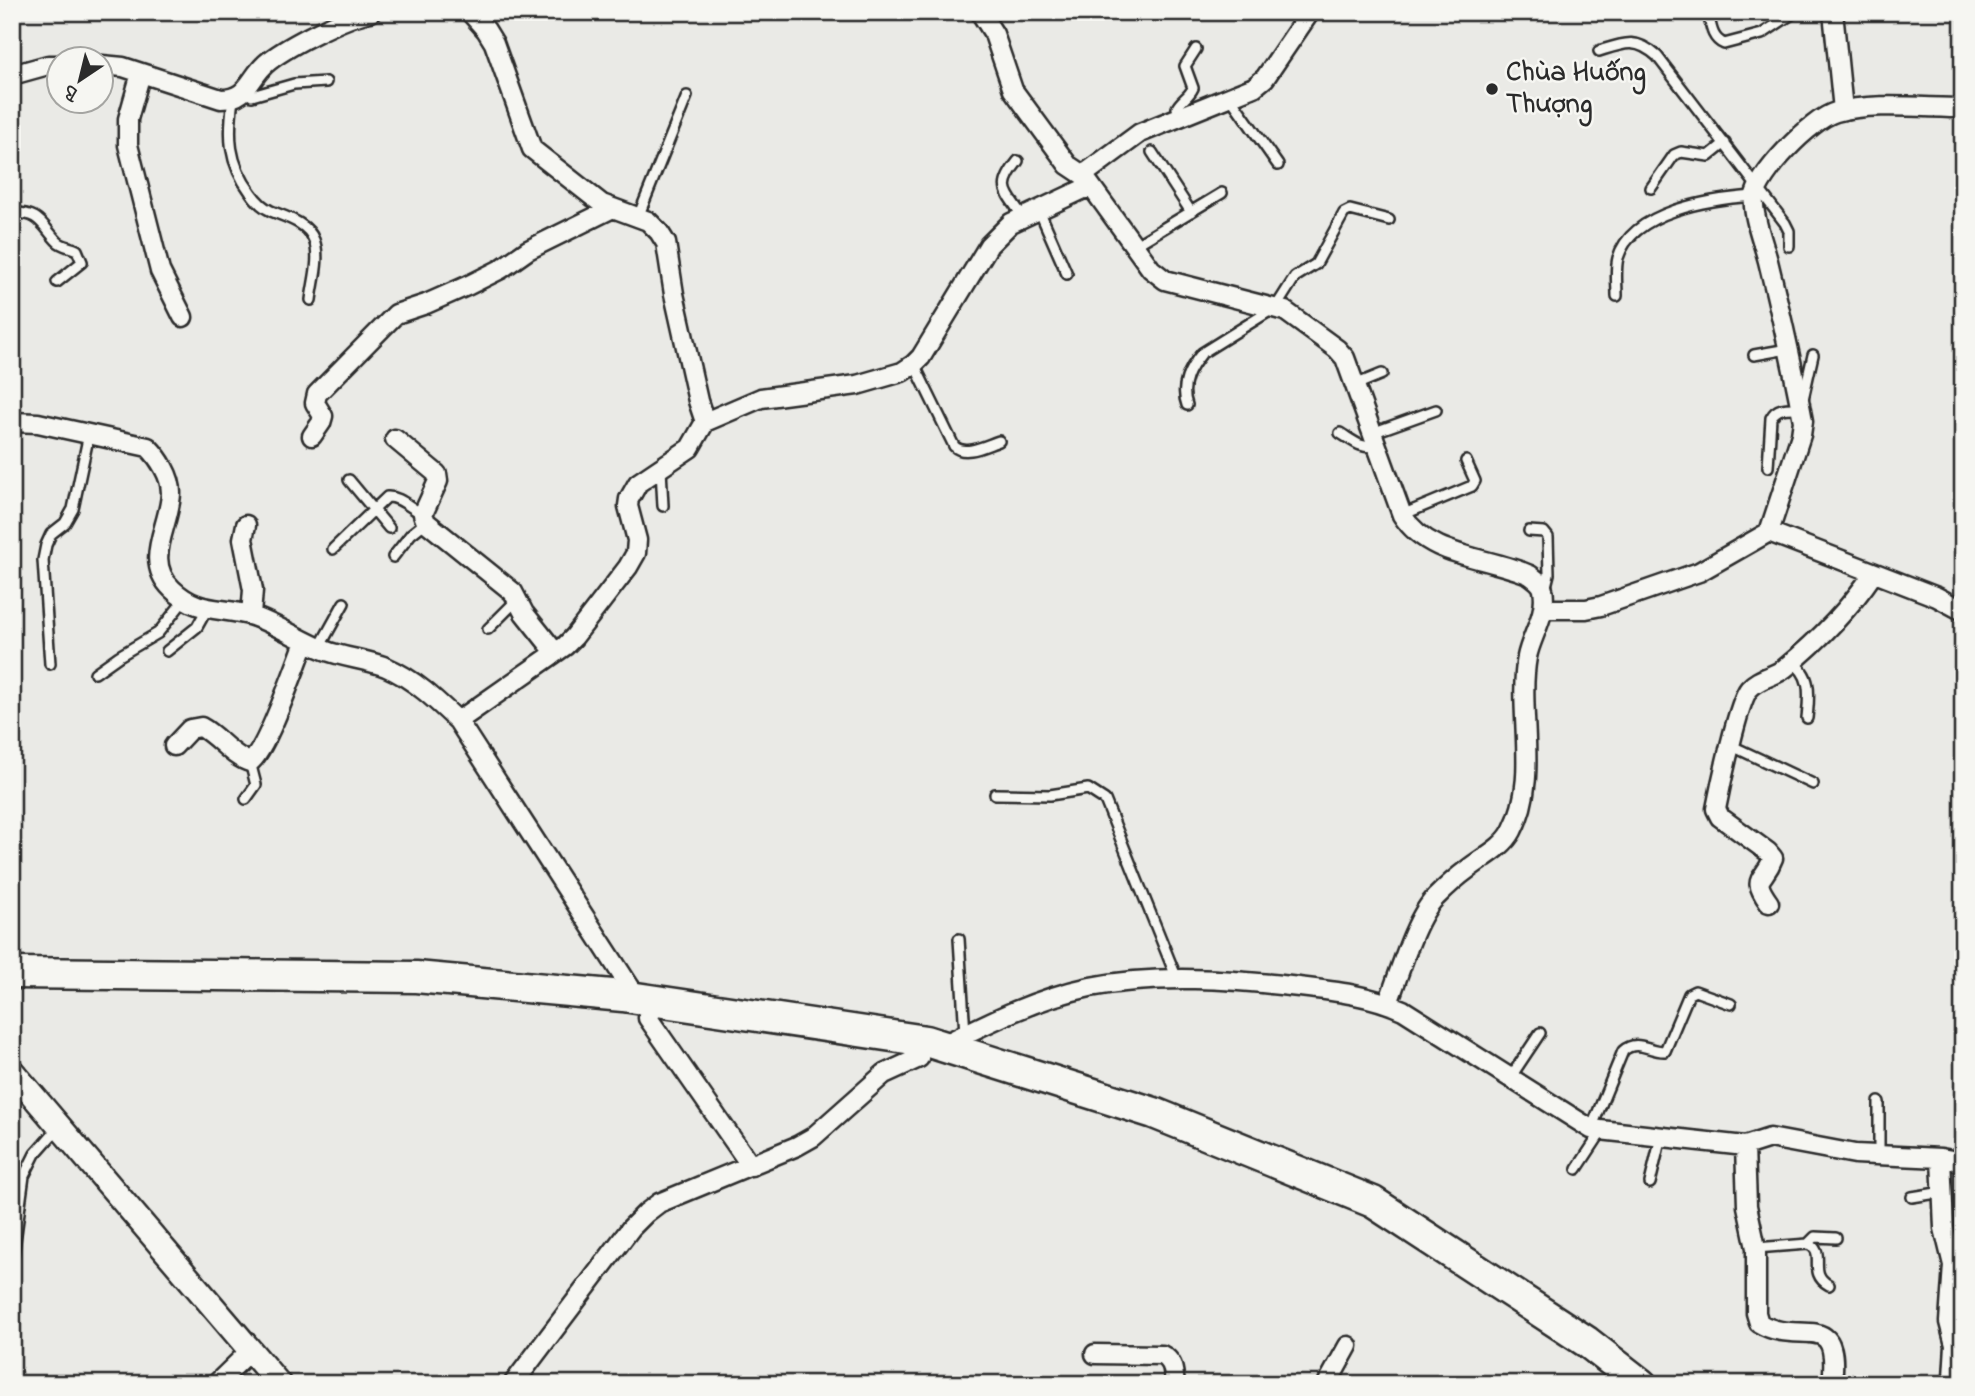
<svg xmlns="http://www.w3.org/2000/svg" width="1975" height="1396" viewBox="0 0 1975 1396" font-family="'Indie Flower',sans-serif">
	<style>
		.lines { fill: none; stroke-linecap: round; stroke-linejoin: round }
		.service-casing { stroke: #2b2b2b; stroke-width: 14 }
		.minor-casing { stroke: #2b2b2b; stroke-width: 23 }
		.tertiary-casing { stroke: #2b2b2b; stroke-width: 28 }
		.trunk-casing { stroke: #2b2b2b; stroke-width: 35 }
		.service { stroke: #f6f6f2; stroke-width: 9 }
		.minor { stroke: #f6f6f2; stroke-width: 18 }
		.tertiary { stroke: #f6f6f2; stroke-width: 23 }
		.trunk { stroke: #f6f6f2; stroke-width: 30 }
		.poi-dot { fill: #2b2b2b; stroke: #f6f6f2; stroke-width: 2.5 }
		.labels { text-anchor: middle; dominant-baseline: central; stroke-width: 5; stroke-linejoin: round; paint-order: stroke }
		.poi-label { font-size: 28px; font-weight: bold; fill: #2b2b2b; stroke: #f6f6f2; text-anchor: start }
	</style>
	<rect width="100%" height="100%" fill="#eaeae6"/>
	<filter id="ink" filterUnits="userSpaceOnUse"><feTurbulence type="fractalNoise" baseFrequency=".0143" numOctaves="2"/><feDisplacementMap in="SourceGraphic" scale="14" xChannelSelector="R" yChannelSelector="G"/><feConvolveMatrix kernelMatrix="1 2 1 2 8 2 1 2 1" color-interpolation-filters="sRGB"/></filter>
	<g filter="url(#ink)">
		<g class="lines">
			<!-- service casing -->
			<g class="service-casing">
				<path id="service" d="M1708,12C1711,25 1711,38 1724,44L1762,34L1795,12
					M1599,51C1624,43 1636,37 1657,56L1785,223L1789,231V246
					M245,91L252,96L294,84L326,82
					M1230,97L1278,165
					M233,99C228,136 228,162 251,193C256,200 262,207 271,211C286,217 308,223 314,240C321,258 313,282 311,300
					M1180,118L1177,108C1181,100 1189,97 1193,88L1185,66L1196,49
					M1152,152L1191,212
					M1018,161C996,189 1006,191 1023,217
					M1651,188L1674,155L1681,152L1709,156L1725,143
					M1039,210L1067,274
					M12,213C40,212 41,224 57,241C61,246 71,247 77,250L82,262L57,282
					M638,217L687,96
					M1134,246L1222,193
					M1617,296C1617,284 1615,269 1618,258C1632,210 1713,199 1754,196
					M1754,355L1788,349
					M914,364L954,446C965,457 986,445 999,441
					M1355,385L1382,374
					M1187,405C1180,386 1189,369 1202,353L1276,307L1295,277L1316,264L1344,213L1350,210L1389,220
					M1340,433C1352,440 1363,451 1377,445
					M1372,433L1436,410
					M1768,467L1771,418C1777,406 1789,408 1801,408L1813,355
					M661,469L663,506
					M349,480L389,528
					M1402,515L1472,486L1475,481L1466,461
					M1529,531L1544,532L1548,537L1549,574L1545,590
					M333,549L387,497C400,496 411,509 423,514
					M393,557L411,534L426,522
					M488,629L517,600
					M319,648L344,603
					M167,651L197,627L207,609
					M1791,662C1813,674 1809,697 1807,718
					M50,664L43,560L46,545L51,534L65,523L73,509L89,434
					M95,673L119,656L158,633L185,599
					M1732,746L1813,784
					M995,794L1050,795L1088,789L1105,800L1177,979
					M246,799L256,785L250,762
					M959,939L965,1034
					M1510,1078L1540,1033
					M1879,1102V1154
					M1591,1129L1623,1051C1637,1038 1650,1052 1665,1051L1689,994L1695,991L1731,1004
					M1577,1169L1602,1131
					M1650,1183L1661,1137
					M1912,1197L1943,1192
					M1808,1244L1815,1237L1836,1238
					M1756,1248L1808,1244C1828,1251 1806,1273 1829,1285
					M12,1263L24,1176L35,1154L58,1128"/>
			</g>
			<!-- minor casing -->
			<g class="minor-casing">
				<path id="minor" d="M470,12L486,30L494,43L532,149L602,204L648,221L659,232L666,243L674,294L698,401L705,422
					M980,12L994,34L1013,90L1068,165L1083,175L1151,269L1165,280L1285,311L1337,349L1345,358L1402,515C1429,558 1487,556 1530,575C1535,579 1542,583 1543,590C1548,613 1531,636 1527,657C1517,713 1540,778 1512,831C1503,848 1483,857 1468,869C1457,877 1446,887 1436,897C1415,917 1399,975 1388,1003
					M1833,12L1843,110
					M102,65L123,67L221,99C250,99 249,76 269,61C290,45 346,16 371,12
					M141,73L128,119V145L160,271L183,317
					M12,75L48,65H60
					M1083,175L1140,133L1254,87L1265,78L1310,12
					M12,422L38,423L148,447C159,458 171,476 171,493C170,527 142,560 172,589C199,615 221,606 252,616C276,624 300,640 324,650C344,658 366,659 386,667C414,679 436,700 458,721L637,998
					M312,436L321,423L323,416L315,403L317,394L396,314L426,304L469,285L501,269L528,250L611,209
					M395,439L437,474L438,481L423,514L426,522L513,592L524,613L555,652
					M246,525L243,539L253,590L251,615
					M1769,532L1937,597L1963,611
					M1543,609H1586L1601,606L1699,572L1769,532L1801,435L1803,421C1793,367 1781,314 1768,261C1764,245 1752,214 1754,199C1758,174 1811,119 1836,112C1872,102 1925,108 1963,108
					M458,721L565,646L574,637L628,567L636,553L637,540L628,506L629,499L638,483L690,448L705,422L761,398L857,385L902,372L914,364L921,357L989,245L1011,223L1090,186
					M174,746L190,729L201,727C218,736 232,757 250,762C266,752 296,665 305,642
					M1769,903C1750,876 1764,883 1773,858L1768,852L1720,817L1716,809C1720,788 1738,702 1749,689C1758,678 1774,677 1785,668C1818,641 1850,608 1873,574
					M648,1018L751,1166
					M941,1046C989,1022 1037,998 1090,987C1158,974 1231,979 1299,987C1334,991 1370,995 1403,1010L1591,1129L1745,1146L1770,1138L1855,1154L1941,1158L1963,1162
					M1745,1146L1747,1206L1756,1248V1313L1759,1323C1800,1348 1841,1305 1832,1384
					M1941,1158L1944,1228L1953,1265L1949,1322L1955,1345L1953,1377
					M1095,1354L1162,1355C1174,1361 1173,1371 1175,1384
					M216,1384L250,1351
					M513,1384L631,1228L646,1213L659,1203L797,1146L813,1137L884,1074L919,1058
					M1327,1384L1348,1346"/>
			</g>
			<!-- tertiary casing -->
			<g class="tertiary-casing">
				<path id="tertiary" d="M12,1071L279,1384"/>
			</g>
			<!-- trunk casing -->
			<g class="trunk-casing">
				<path id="trunk" d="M12,973L416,977L623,996L926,1041L1154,1113L1373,1202L1587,1342L1641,1384"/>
			</g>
			<!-- service -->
			<use href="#service" class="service"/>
			<!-- minor -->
			<use href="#minor" class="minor"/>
			<!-- tertiary -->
			<use href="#tertiary" class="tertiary"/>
			<!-- trunk -->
			<use href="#trunk" class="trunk"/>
		</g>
	</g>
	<!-- markers -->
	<circle class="poi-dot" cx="1492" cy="89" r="7"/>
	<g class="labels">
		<!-- poi labels -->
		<g class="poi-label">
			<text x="1506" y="73">Chùa Huống<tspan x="1506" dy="32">Thượng</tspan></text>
		</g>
	</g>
	<!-- margin -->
	<rect width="1975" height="1396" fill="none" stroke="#f6f6f2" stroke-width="42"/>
	<rect x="21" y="21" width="1933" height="1354" fill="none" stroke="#2b2b2b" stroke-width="2.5" filter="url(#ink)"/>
	<!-- north arrow -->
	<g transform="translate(80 80) rotate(215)"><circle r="33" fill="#f6f6f2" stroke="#a5a5a2" stroke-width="2"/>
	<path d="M0-5L12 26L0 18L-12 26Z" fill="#2b2b2b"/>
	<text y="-10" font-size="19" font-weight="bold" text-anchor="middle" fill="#2b2b2b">B</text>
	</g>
</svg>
